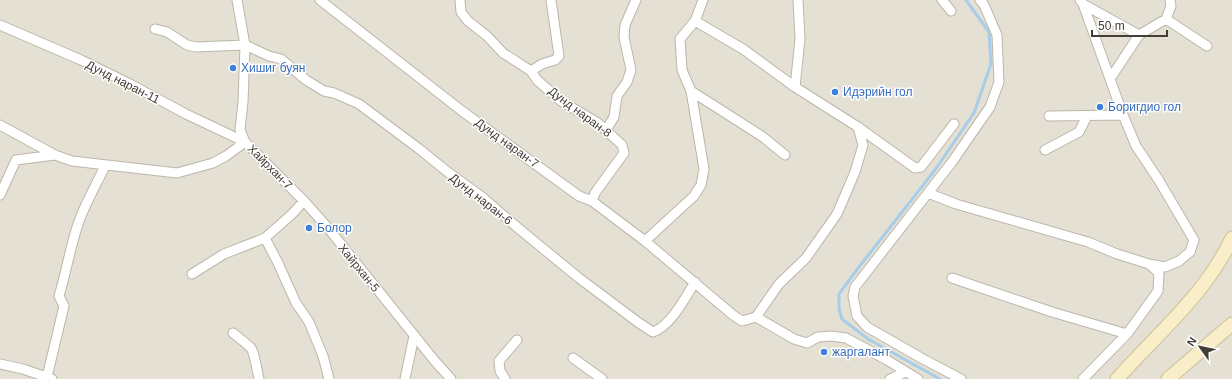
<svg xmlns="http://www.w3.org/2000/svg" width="1232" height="379" viewBox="0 0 1232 379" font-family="Helvetica,sans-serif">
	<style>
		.residential { fill: #e5e0d4 }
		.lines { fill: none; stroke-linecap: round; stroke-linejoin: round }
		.stream { stroke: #a7cde9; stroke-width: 3 }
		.street-casing { stroke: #bcb6a9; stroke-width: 11 }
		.secondary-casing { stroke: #cdc199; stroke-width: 15 }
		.street { stroke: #fff; stroke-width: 9 }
		.secondary { stroke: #faeec8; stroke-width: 13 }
		.shop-dot { fill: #3f7fe0; stroke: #fff; stroke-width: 1.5 }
		.labels { text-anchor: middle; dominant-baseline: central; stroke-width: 3; stroke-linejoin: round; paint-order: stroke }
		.shop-label { font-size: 12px; fill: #366cbe; stroke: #fff; text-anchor: start }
		.street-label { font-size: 12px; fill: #433e36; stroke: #fff }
	</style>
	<rect width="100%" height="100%" fill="#f1eee6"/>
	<!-- residential -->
	<path class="residential" d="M0,0H1232V379H0Z"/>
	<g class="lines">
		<!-- stream -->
		<path class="stream" d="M940,379L868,339L842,319L839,309V294L859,267L935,170L974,113L991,64L989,32L966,0"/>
		<!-- street casing -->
		<g class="street-casing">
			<path id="street" d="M237,0L245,45L243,102L240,130L245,142
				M320,0L462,111L579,196L592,201L645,241L733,315L742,321L756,317L794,339L807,343L818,337L831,336L846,338L887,360L918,379
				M460,0L461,12L468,21L487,36L503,53L531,71L537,80L561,101L598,123L622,145L624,153L595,193L592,201
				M942,0L951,11
				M1080,0L1083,4L1123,115L1136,146L1158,179L1194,240L1190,252L1179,261L1165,267L1149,264
				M1083,4L1139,35L1166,19L1207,46
				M1166,19L1171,6L1170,0
				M695,21L743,49L795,87L858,127L863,145L855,172L837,214L806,258L779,284L756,317
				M0,25L81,60L130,84L186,114L245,142L304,201L328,228L434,360L451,379
				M155,29L167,32L187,45L196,47L245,45L269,56L281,59L306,80L324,91L334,93L359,104L418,148L449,173L482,197L518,228L579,278L639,323L653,332C670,327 685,298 695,282
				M531,71L542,64L555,60L559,56L551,0
				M1110,79L1139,35
				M795,87L800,39L798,0
				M691,91L763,137L785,155
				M1049,116L1123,115
				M0,125L55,155L72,161L177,173L213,163L226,156L245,142
				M858,127L915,168L921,167L954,124
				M606,130L614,117L617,96L627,82L631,70L624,37L625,25L636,0
				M1045,150L1079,132L1087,116
				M928,193L956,204L1088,242L1117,254L1149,264L1159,273L1158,291L1127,334L1083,379
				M0,195L16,160L55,155
				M265,238L278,263L296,303L309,322L323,356L329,379
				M645,241L694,196L701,185L704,169L691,91L682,70L680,39L695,21L703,0
				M192,274L224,254L265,238L292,214L304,201
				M952,278L1052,312L1127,334
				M233,333C239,338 246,343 251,348C255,354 257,371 259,379
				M573,358L602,379
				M0,364L23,369L52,379
				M47,377L64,306L59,296C66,273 70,248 78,224C85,204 96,185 105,166
				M405,379L414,336
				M505,379L500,371L499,361L517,340
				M890,379L906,372
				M961,379L923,359L867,327L857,316L853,296L855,287L952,162L990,107L999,82L997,35L984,5L980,0"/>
		</g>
		<!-- secondary casing -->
		<g class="secondary-casing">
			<path id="secondary" d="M1117,379C1157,334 1206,294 1232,238
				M1168,379L1232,324"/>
		</g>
		<!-- street -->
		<use href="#street" class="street"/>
		<!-- secondary -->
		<use href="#secondary" class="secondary"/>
	</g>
	<!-- markers -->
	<g class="shop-dot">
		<circle cx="233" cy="68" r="4"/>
		<circle cx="835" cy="92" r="4"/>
		<circle cx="1100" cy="107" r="4"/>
		<circle cx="309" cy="228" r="4"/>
		<circle cx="824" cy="352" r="4"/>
	</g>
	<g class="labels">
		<!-- shop labels -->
		<g class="shop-label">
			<text x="241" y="68">Хишиг буян</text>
			<text x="843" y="92">Идэрийн гол</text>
			<text x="1108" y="107">Боригдио гол</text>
			<text x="317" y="228">Болор</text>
			<text x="832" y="352">жаргалант</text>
		</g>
		<!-- street labels -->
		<g class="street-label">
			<text transform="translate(123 82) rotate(27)">Дунд наран-11</text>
			<text transform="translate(580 112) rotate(37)">Дунд наран-8</text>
			<text transform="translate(507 143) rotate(36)">Дунд наран-7</text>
			<text transform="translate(270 167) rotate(45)">Хайрхан-7</text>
			<text transform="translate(481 199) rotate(38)">Дунд наран-6</text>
			<text transform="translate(359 268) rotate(51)">Хайрхан-5</text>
		</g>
	</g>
	<!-- north arrow -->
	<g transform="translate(1200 347) rotate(303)" stroke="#ffffff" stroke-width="3" paint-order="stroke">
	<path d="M0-3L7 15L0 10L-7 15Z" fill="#433e36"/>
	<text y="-6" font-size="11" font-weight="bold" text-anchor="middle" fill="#433e36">N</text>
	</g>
	<!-- scale -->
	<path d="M1092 30v6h75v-6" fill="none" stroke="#433e36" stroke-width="2"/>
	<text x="1098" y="30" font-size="12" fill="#433e36" stroke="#ffffff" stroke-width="3" paint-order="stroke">50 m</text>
</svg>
